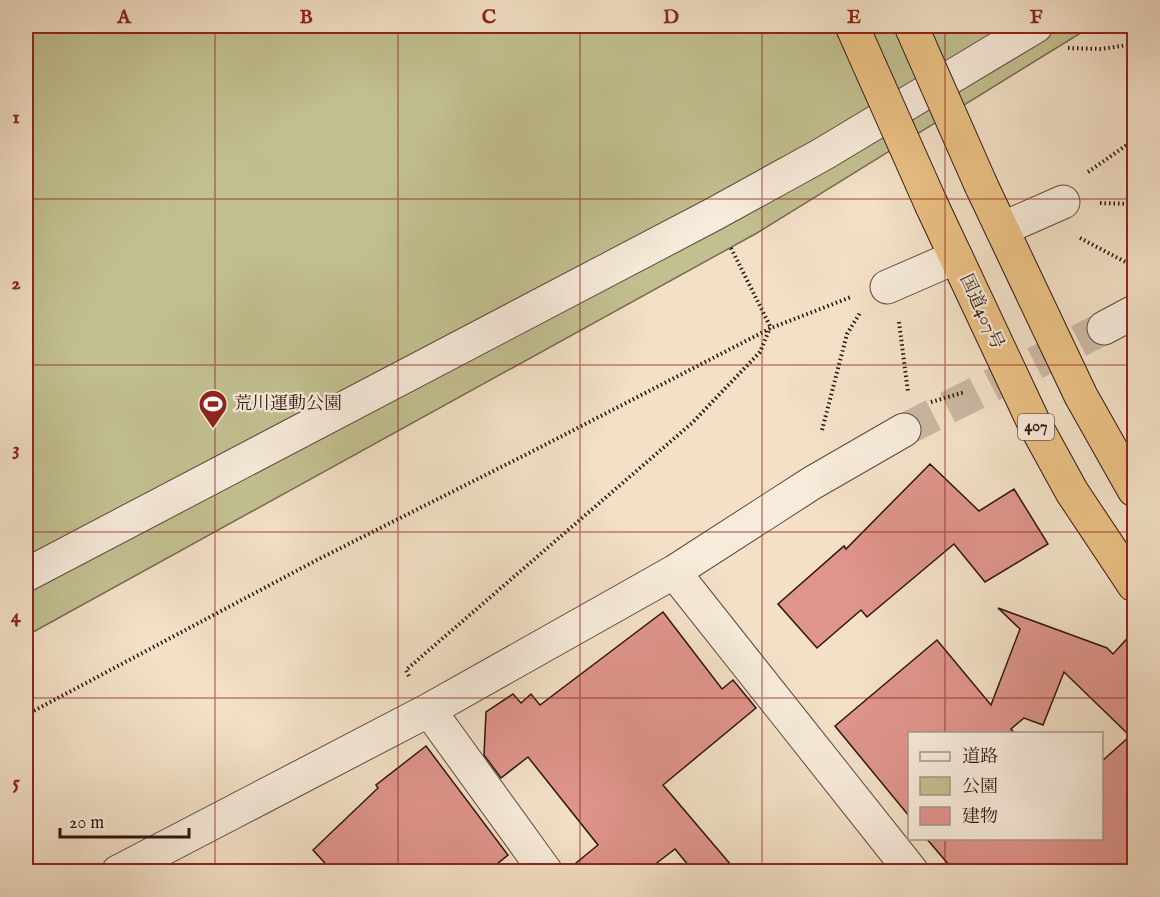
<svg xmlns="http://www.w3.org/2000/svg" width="1160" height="897" viewBox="0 0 1160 897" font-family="'IM FELL English','Noto Serif JP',serif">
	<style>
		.green { fill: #c2c091; stroke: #786a4f; stroke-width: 1.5 }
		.building { fill: #df948c; stroke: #2d150d; stroke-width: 1.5 }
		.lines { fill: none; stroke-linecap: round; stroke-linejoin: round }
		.minor-tunnel { stroke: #cbb7a2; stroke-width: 33; stroke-dasharray: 33 16; stroke-linecap: butt }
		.minor-casing { stroke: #5e483c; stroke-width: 35 }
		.highway-casing { stroke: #2d150d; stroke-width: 35 }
		.path { stroke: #2d150d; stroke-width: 4; stroke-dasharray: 1.5 3; stroke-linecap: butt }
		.minor { stroke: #f7ebdb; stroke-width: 33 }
		.highway { stroke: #eac084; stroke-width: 33 }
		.highway-bridge-casing { stroke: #2d150d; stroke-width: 35; stroke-linecap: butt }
		.highway-bridge { stroke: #eac084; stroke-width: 33 }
		.grid { fill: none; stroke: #8f2418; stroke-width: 1.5; stroke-opacity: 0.55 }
		.labels { text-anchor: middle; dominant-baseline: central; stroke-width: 4.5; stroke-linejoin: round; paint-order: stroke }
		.shield { fill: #f7ebdb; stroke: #6a554b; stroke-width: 1.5 }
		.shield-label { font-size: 16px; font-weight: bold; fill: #2d150d }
		.street-label { font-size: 18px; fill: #2d150d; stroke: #f7ebdb }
		.poi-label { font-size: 18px; fill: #2d150d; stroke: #f7ebdb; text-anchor: start }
		.neatline { fill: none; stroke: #8f2418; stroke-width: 2 }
		.grid-label { font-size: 20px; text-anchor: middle; font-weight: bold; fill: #8f2418 }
	</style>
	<rect width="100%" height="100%" fill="#f3e0c7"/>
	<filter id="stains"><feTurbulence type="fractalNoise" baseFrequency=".00333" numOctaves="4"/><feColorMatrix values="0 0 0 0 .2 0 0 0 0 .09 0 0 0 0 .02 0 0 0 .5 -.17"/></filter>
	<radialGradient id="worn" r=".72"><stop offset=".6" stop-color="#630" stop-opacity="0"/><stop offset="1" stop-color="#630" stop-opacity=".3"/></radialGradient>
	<!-- green -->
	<path class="green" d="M26,26H1092L757,233L26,636Z"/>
	<!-- building -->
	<path class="building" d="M930,464L979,511L1014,489L1048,544L985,582L954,544L867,617L861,610L817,648L778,604L844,546L846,549Z
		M998,608L1107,648L1113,654L1134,631V872H955L926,838H1101V762L1130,736L1064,672L1043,725L1024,718L1011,729L1015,734H909V816L835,726L937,640L991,705L1020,629Z
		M663,612L722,689L733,680L756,708L663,785L737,872H694L675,849L645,872H565L598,845L528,757L501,778L484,755L486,712L513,694L521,703L531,694L540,705Z
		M426,746L508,855L487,872H333L313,850L378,788L376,785Z"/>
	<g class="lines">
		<!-- minor-tunnel -->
		<path class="minor-tunnel" d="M904,430L1104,328"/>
		<!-- minor casing -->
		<g class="minor-casing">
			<path id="minor" d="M1002,229L1063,202
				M887,287L956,257
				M1104,328L1134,312
				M674,572L912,872
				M26,575L714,214L823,154L1036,26
				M429,710L546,872
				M118,872L429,710L674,572L812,483L904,430"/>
		</g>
		<!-- highway casing -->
		<g class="highway-casing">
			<path id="highway" d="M981,185L1081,396L1134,490
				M932,206L1033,421L1072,492L1134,585"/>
		</g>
		<!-- path -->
		<path class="path" d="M1068,48L1101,49L1134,44
			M1088,172L1134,140
			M1100,203L1134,204
			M1080,238L1133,266
			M731,248L771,328
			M899,322L908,392
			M931,402L965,392
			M822,430L847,334L860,313
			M409,676L406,670L692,423L760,352L770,328
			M26,715L315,561L533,451L771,328L851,297"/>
		<!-- minor -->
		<use href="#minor" class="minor"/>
		<!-- highway -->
		<use href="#highway" class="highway"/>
		<!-- highway-bridge casing -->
		<g class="highway-bridge-casing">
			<path id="highway-bridge" d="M852,26L932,206
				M911,26L981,185"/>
		</g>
		<!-- highway-bridge -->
		<use href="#highway-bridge" class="highway-bridge"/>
	</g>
	<!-- grid -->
	<path class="grid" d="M215,26V872M398,26V872M580,26V872M762,26V872M945,26V734M26,199H1134M26,365H1134M26,532H1134M26,698H1134M945,838V872"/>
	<!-- icons -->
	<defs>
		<g id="stadium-pin" transform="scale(1.5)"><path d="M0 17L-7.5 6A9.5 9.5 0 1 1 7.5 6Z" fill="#8f2418" stroke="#f7ebdb"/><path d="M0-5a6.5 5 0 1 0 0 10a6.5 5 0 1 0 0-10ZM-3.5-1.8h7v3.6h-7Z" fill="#fff"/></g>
	</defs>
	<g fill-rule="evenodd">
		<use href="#stadium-pin" x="213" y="404"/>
	</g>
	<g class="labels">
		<!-- shield labels -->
		<rect class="shield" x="1018" y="414" width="36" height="26" rx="4.5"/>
		<g class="shield-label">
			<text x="1036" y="427">407</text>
		</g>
		<!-- street labels -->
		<g class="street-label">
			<text transform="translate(981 312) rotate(65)">国道407号</text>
		</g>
		<!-- poi labels -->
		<g class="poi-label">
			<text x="234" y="404">荒川運動公園</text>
		</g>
	</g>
	<!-- margin -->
	<rect width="1160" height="897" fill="none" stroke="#f3e0c7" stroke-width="66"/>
	<!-- legend -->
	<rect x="908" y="732" width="195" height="108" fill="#f7ebdb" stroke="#a69589" stroke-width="1.5"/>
	<rect x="920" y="752" width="30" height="9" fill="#f7ebdb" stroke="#a69589" stroke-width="1.5"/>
	<text x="962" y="762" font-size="18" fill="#2d150d">道路</text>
	<rect x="920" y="777" width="30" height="18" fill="#c2c091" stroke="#a69589" stroke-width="1.5"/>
	<text x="962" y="792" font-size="18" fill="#2d150d">公園</text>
	<rect x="920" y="807" width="30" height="18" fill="#df948c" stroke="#a69589" stroke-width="1.5"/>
	<text x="962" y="822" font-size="18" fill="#2d150d">建物</text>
	<!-- scale -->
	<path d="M60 828v9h129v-9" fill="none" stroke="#2d150d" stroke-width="3"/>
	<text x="69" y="828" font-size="18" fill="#2d150d" stroke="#f7ebdb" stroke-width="4.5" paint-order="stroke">20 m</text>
	<rect x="33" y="33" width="1094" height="831" class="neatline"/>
	<g class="grid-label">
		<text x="124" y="23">A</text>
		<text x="306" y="23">B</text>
		<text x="489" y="23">C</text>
		<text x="671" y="23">D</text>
		<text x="854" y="23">E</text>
		<text x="1036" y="23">F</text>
		<text x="16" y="123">1</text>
		<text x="16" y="289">2</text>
		<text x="16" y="455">3</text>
		<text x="16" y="622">4</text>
		<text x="16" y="788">5</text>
	</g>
	<rect width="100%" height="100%" filter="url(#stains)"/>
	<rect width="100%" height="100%" fill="url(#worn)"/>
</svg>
